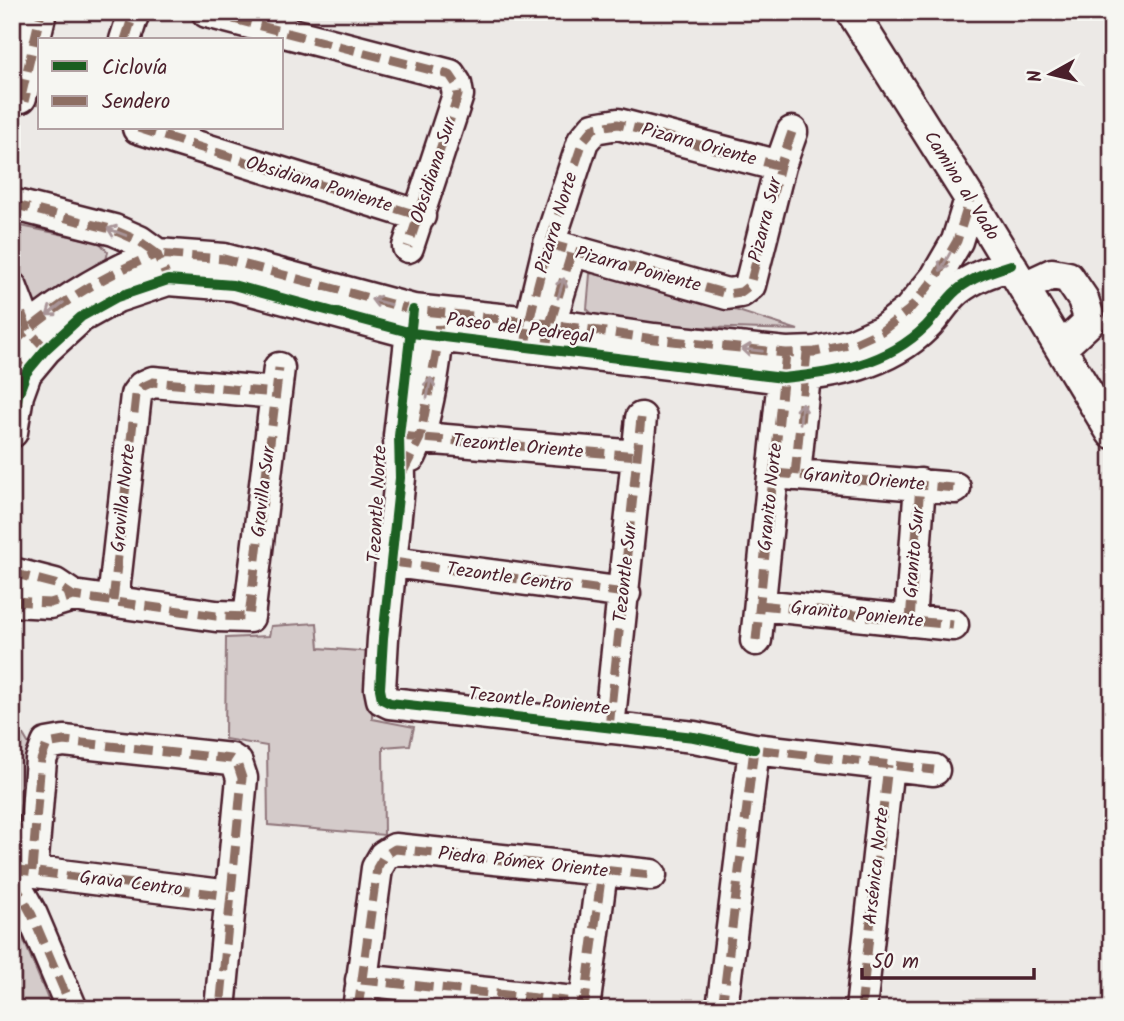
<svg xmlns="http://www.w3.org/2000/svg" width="1124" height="1021" viewBox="0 0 1124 1021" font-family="Kalam,sans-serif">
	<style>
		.green { fill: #d4cbca; stroke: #8f757a; stroke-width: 2 }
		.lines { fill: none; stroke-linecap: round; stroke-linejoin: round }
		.minor-casing { stroke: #4a1f2b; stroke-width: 35 }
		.minor { stroke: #f6f6f2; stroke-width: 30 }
		.quiet { stroke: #8d6e63; stroke-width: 9; stroke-dasharray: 18 9; stroke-linecap: butt }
		.cycleway-casing { stroke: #f6f6f2; stroke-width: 15 }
		.cycleway { stroke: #1b5e20; stroke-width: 10 }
		.oneway { stroke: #a99598 }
		.labels { text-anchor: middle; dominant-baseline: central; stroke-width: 5; stroke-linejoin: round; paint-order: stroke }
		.street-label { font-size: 19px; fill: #4a1f2b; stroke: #f6f6f2 }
	</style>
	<rect width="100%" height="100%" fill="#ece9e6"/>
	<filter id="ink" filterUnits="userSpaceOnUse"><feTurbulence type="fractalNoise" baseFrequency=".0143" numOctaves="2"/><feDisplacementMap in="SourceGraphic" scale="14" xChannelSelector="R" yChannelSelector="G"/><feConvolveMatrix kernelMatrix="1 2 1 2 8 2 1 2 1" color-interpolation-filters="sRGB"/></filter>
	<g filter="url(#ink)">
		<!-- green -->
		<path class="green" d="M21,226L99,242L108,252L104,268L44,303L30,306L12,242V231Z
			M605,269L798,330L603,324L587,309L590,274Z
			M317,623L319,648L373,652L372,719L414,727L410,745L383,747L384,835L268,825L267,746L225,739L226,638L269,636L271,626Z
			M12,725L18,726L31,748L19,845L12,846Z
			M12,917L18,926L52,1009H12Z"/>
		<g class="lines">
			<!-- minor casing -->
			<g class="minor-casing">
				<path id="minor" d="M207,12L450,75L456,84L458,95L408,247
					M852,12L970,199L1112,433
					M12,31L16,12
					M125,40L134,12
					M21,97L41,12
					M138,128L420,216
					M12,204L114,230L139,241L157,254L224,259L413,310L550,324L654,339L786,353L815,352L853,344L882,331L909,310L936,277L957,241L970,199
					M549,244L727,294L741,292L750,285L780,166L792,132
					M1024,287L1052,274L1068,277L1083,299L1090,321L1061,348
					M12,288L28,330L41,344
					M413,314L399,436L400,478L383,638L380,689L382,699L390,703L694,737L754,749
					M526,340L549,244L583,141L594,128L618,124L780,166
					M547,342L550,324L572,251
					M12,344C55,305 104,275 157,254L163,267
					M12,432L18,395L26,373L46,349L81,317L117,297L168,280L233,285L412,333L783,378C834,373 887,365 926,326C937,315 945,300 957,290C973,277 992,271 1011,265
					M399,436L637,456
					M411,456C426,425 439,352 438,317
					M774,473L955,488
					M795,475L807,356
					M393,562L625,593
					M12,573L55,584L73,596
					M12,601L50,603L73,596L216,616L249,617L279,368
					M113,601L136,395L142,387L153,382L276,393
					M760,605L953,625
					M910,621L920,484
					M756,640L785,359
					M609,728L641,418
					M12,869L230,896
					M32,871L41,760L47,744L64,741L231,759L237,763L242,778L220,1009
					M12,879L32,915L72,1009
					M361,980L585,1003
					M358,1009L377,868L384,856L395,849L651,875
					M584,1009L602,871
					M722,1009L754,749L934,770
					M861,1009L888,765"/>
			</g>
			<!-- minor -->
			<use href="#minor" class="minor"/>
			<!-- quiet -->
			<path class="quiet" d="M207,12L450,75L456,84L458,95L408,247
				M12,31L16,12
				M125,40L134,12
				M12,94L40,101
				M21,97L41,12
				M138,128L420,216
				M12,204L114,230L139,241L157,254L224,259L413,310L550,324L654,339L786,353L815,352L853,344L882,331L909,310L936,277L957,241L970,199
				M549,244L727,294L741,292L750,285L780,166L792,132
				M12,288L28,330L46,349
				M12,344C55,305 104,275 157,254L168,280
				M525,346C536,276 561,208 583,141L594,128L618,124L780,166
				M546,349L550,324L572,251
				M12,357L26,373
				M399,436L637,456
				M403,472L420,438L439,338L438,314
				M774,473L955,488
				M795,475L807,352
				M393,562L625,593
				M12,573L55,584L73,596
				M12,601L50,603L73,596L216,616L249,617L279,368
				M113,601L136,395L142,387L153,382L276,393
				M760,605L953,625
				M910,621L920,484
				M756,640L786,353
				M609,728L641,418
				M12,869L230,896
				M32,871L41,760L47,744L64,741L231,759L237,763L242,778L220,1009
				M12,879L32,915L72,1009
				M361,980L585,1003
				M358,1009L377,868L384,856L395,849L651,875
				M584,1009L602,871
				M722,1009L754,749L934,770
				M861,1009L888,765"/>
			<!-- cycleway casing -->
			<g class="cycleway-casing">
				<path id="cycleway" d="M413,310L399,436L400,478L383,638L380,689L382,699L390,703L694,737L754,749
					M12,432L18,395L26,373L46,349L81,317L117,297L168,280L233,285L412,333L783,378C834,373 887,365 926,326C937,315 945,300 957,290C973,277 992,271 1011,265"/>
			</g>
			<!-- cycleway -->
			<use href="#cycleway" class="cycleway"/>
		</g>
		<!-- one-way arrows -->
		<defs><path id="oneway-shaft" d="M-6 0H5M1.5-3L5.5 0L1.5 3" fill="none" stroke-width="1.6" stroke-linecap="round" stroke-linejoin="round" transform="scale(1.75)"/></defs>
		<g class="oneway">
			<use href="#oneway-shaft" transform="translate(117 232) rotate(-159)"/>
			<use href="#oneway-shaft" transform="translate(945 262) rotate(119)"/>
			<use href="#oneway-shaft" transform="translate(561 288) rotate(-73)"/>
			<use href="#oneway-shaft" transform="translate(381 302) rotate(-165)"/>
			<use href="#oneway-shaft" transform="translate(55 309) rotate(143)"/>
			<use href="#oneway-shaft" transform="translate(752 350) rotate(-174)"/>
			<use href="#oneway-shaft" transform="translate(429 388) rotate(-79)"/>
			<use href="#oneway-shaft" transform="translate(801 413) rotate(-85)"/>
		</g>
	</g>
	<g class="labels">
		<!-- street labels -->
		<g class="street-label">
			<text transform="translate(699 145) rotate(15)">Pizarra Oriente</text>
			<text transform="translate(434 171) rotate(-72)">Obsidiana Sur</text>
			<text transform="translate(319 185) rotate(17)">Obsidiana Poniente</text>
			<text transform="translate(961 186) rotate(58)">Camino al Vado</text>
			<text transform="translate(766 220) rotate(-76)">Pizarra Sur</text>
			<text transform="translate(557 223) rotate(-73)">Pizarra Norte</text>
			<text transform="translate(638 270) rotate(15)">Pizarra Poniente</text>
			<text transform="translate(520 329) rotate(7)">Paseo del Pedregal</text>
			<text transform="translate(518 447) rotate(5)">Tezontle Oriente</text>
			<text transform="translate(864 480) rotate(5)">Granito Oriente</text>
			<text transform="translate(264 492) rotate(-83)">Gravilla Sur</text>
			<text transform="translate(771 497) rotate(-84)">Granito Norte</text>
			<text transform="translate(124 498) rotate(-84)">Gravilla Norte</text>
			<text transform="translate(378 504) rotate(-87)">Tezontle Norte</text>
			<text transform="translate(915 553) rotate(-85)">Granito Sur</text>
			<text transform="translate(626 573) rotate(-84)">Tezontle Sur</text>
			<text transform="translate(509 578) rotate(8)">Tezontle Centro</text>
			<text transform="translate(857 615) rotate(6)">Granito Poniente</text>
			<text transform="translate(539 702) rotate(6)">Tezontle Poniente</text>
			<text transform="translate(523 863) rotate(6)">Piedra Pómex Oriente</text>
			<text transform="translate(877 866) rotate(-84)">Arsénica Norte</text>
			<text transform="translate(131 884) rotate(7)">Grava Centro</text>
		</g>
	</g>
	<!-- margin -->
	<rect width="1124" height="1021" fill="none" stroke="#f6f6f2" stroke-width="42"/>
	<rect x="21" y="21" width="1082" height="979" fill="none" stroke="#4a1f2b" stroke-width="2.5" filter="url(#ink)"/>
	<!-- legend -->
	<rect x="38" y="38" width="245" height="91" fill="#f6f6f2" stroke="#b1a0a2" stroke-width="2"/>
	<rect x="52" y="61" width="35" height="10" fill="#1b5e20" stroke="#b1a0a2" stroke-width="2"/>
	<text x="102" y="74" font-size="21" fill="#4a1f2b">Ciclovía</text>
	<rect x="52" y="96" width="35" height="10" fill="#8d6e63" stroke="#b1a0a2" stroke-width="2"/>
	<text x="102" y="108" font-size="21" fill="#4a1f2b">Sendero</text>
	<!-- north arrow -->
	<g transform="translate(1051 74) rotate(262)" stroke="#f6f6f2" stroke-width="5" paint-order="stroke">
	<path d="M0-5L12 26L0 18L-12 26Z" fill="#4a1f2b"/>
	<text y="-10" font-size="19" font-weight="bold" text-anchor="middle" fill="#4a1f2b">N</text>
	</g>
	<!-- scale -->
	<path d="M862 968v10h172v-10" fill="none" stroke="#4a1f2b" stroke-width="3.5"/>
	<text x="872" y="968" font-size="21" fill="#4a1f2b" stroke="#f6f6f2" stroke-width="5" paint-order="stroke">50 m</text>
</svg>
